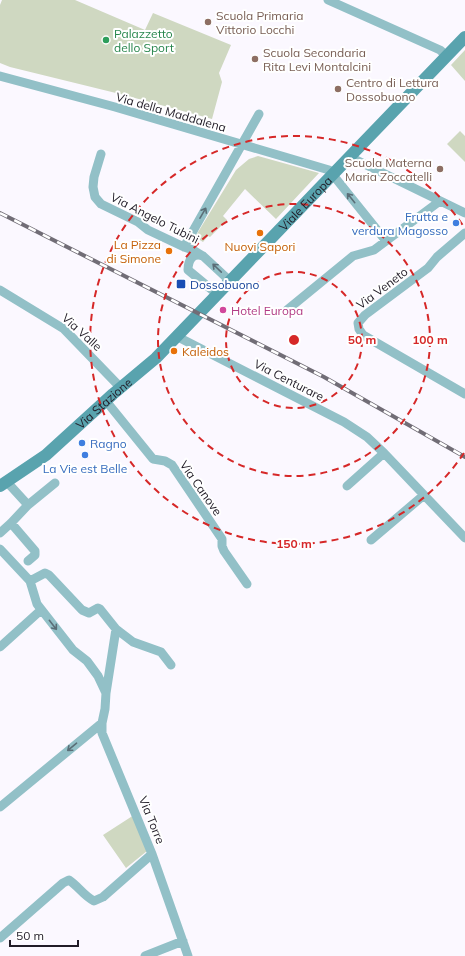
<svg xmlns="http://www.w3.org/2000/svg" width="465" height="956" viewBox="0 0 465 956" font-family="Mulish,sans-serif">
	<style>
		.green { fill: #cfd8c1 }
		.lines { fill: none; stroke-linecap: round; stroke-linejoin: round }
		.street { stroke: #92c0c7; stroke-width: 9 }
		.secondary { stroke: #59a3ae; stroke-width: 12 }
		.rail-casing { stroke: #716d76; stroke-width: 4 }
		.rail { stroke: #fff; stroke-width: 2.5; stroke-dasharray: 8; stroke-linecap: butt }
		.oneway { stroke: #5a6e77 }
		.ring { fill: none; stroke: #d62828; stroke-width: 2; stroke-dasharray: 7 5 }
		.education-dot { fill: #8d6e63; stroke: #fff; stroke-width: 1.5 }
		.leisure-dot { fill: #2e9e5b; stroke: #fff; stroke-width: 1.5 }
		.shop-dot { fill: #3f7fe0; stroke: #fff; stroke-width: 1.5 }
		.food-dot { fill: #e8710a; stroke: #fff; stroke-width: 1.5 }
		.transit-dot { fill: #1a4fb4; stroke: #fff; stroke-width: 1.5 }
		.hotel-dot { fill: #d1479c; stroke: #fff; stroke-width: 1.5 }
		.labels { text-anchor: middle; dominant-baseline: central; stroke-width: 4; stroke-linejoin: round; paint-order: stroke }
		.education-label { font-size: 12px; fill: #785e54; stroke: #fff; text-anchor: start }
		.leisure-label { font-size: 12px; fill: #27864d; stroke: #fff; text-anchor: start }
		.street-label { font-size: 12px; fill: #211c27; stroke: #fff }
		.shop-label { font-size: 12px; fill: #366cbe; stroke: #fff; text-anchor: end }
		.food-label { font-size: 12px; fill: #c56008; stroke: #fff; text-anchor: end }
		.transit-label { font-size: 12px; fill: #164399; stroke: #fff; text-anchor: start }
		.hotel-label { font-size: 12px; fill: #b23c85; stroke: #fff; text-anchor: start }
		.centre { fill: #d62828; stroke: #fff; stroke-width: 2 }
		.ring-label { font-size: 12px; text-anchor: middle; font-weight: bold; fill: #d62828; stroke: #fff; stroke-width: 4; stroke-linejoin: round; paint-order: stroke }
	</style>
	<rect width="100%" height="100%" fill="#fbf8ff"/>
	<!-- green -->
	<path class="green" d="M2,0H75L145,30L153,13L231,45L219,73L222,82L212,119L124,95L10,67L0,63V5Z
		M465,50V81L451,65Z
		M460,131L465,136V162L447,144Z
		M258,156L319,173L276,219L245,189L223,216L227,220L210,237L208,236L203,242L195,237L236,170L249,159Z
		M134,815L147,851L126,868L103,835Z"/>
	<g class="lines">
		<!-- street -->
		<path class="street" d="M328,0L440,50L447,56
			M0,76L115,107L329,170L386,241L440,201
			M101,154L94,177L93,187L95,197L101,204L138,222L148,230L184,247L193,250L203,256
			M350,157L465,213
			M465,233L437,257L428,268L365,315L358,323L359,329L363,335L465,394
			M184,247L259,114
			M0,290L64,329L121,388
			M217,294L188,270C188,260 193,252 203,256L230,281
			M287,310L353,256L374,250L386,241
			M178,337L344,422L367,437L384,453L465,538
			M106,401L153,459L165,461L172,465L222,539V546L224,551L247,584
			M7,482L28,505
			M347,486L384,453
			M11,523L35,551V555L28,561
			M0,533L11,523L28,505L55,483
			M371,540L424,495
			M0,549L30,581L37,604L73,650L87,661L98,676L106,693L105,709L102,723V733L152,854L188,956
			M30,581L45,573L49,575L82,610L89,613L98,608L100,609L116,629L106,693
			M116,629L133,642L161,652L171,665
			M0,647L41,610
			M0,807L102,723
			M0,938L63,883L69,880C78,886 84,896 94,901L103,897L152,854
			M145,956L183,941"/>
		<!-- secondary -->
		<path class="secondary" id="s1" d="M0,486L46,455L113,394L156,358L465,37"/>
		<!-- rail casing -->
		<g class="rail-casing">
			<path id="rail" d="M0,213L324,377L465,457"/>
		</g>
		<!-- rail -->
		<use href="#rail" class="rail"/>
	</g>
	<!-- one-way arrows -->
	<defs><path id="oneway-shaft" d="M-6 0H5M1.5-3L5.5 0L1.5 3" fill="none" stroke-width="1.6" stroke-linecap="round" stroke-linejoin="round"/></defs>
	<g class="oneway">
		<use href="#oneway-shaft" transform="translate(351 198) rotate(-129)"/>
		<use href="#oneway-shaft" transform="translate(203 213) rotate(-60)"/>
		<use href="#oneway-shaft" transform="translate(217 268) rotate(-136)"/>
		<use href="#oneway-shaft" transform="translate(53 625) rotate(52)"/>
		<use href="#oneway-shaft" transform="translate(72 747) rotate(140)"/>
	</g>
	<!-- distance rings -->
	<g class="ring">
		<circle cx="294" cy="340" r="68"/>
		<circle cx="294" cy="340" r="136"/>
		<path d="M464 453A204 204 0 1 1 464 227"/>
	</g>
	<!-- markers -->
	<g class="education-dot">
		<circle cx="208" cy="22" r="4"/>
		<circle cx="255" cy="59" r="4"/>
		<circle cx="338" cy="89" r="4"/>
		<circle cx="440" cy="169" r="4"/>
	</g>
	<circle class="leisure-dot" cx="106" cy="40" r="4"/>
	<g class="shop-dot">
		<circle cx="456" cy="223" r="4"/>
		<circle cx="82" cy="443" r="4"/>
		<circle cx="85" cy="455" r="4"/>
	</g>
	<g class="food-dot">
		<circle cx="260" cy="233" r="4"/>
		<circle cx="169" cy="251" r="4"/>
		<circle cx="174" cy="351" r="4"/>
	</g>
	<rect class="transit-dot" x="176" y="279" width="10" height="10" rx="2"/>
	<circle class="hotel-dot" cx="223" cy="310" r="4"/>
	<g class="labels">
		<!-- education labels -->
		<g class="education-label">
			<text x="216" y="15">Scuola Primaria<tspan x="216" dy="14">Vittorio Locchi</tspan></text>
			<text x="263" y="52">Scuola Secondaria<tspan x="263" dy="14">Rita Levi Montalcini</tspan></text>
			<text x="346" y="82">Centro di Lettura<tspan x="346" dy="14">Dossobuono</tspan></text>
			<text x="432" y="162" text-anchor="end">Scuola Materna<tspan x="432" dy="14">Maria Zoccatelli</tspan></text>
		</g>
		<!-- leisure labels -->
		<g class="leisure-label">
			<text x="114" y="33">Palazzetto<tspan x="114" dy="14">dello Sport</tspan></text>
		</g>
		<!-- street labels -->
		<g class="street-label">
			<text transform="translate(171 112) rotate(16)">Via della Maddalena</text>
			<text stroke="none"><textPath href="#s1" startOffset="417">Viale Europa</textPath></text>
			<text transform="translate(155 218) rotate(27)">Via Angelo Tubini</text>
			<text transform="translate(382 288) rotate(-37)">Via Veneto</text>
			<text transform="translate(82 332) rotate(42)">Via Valle</text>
			<text transform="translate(289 380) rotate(27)">Via Centurare</text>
			<text stroke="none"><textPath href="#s1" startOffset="133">Via Stazione</textPath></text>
			<text transform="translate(201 488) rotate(55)">Via Canove</text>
			<text transform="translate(152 820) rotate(68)">Via Torre</text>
		</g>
		<!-- shop labels -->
		<g class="shop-label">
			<text x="448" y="216">Frutta e<tspan x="448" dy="14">verdura Magosso</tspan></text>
			<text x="90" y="443" text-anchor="start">Ragno</text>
			<text x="85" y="468" text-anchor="middle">La Vie est Belle</text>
		</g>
		<!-- food labels -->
		<g class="food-label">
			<text x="161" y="244">La Pizza<tspan x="161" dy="14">di Simone</tspan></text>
			<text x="260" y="246" text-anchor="middle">Nuovi Sapori</text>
			<text x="182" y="351" text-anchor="start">Kaleidos</text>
		</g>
		<!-- transit labels -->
		<g class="transit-label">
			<text x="190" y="284">Dossobuono</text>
		</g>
		<!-- hotel labels -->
		<g class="hotel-label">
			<text x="231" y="310">Hotel Europa</text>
		</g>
	</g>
	<circle cx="294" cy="340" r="6" class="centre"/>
	<g class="ring-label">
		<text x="362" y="344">50 m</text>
		<text x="430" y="344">100 m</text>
		<text x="294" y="548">150 m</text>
	</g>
	<!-- scale -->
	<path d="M10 940v6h68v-6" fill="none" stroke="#211c27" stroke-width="2"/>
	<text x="16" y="940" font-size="12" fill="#211c27" stroke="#ffffff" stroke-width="3" paint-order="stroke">50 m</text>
</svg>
